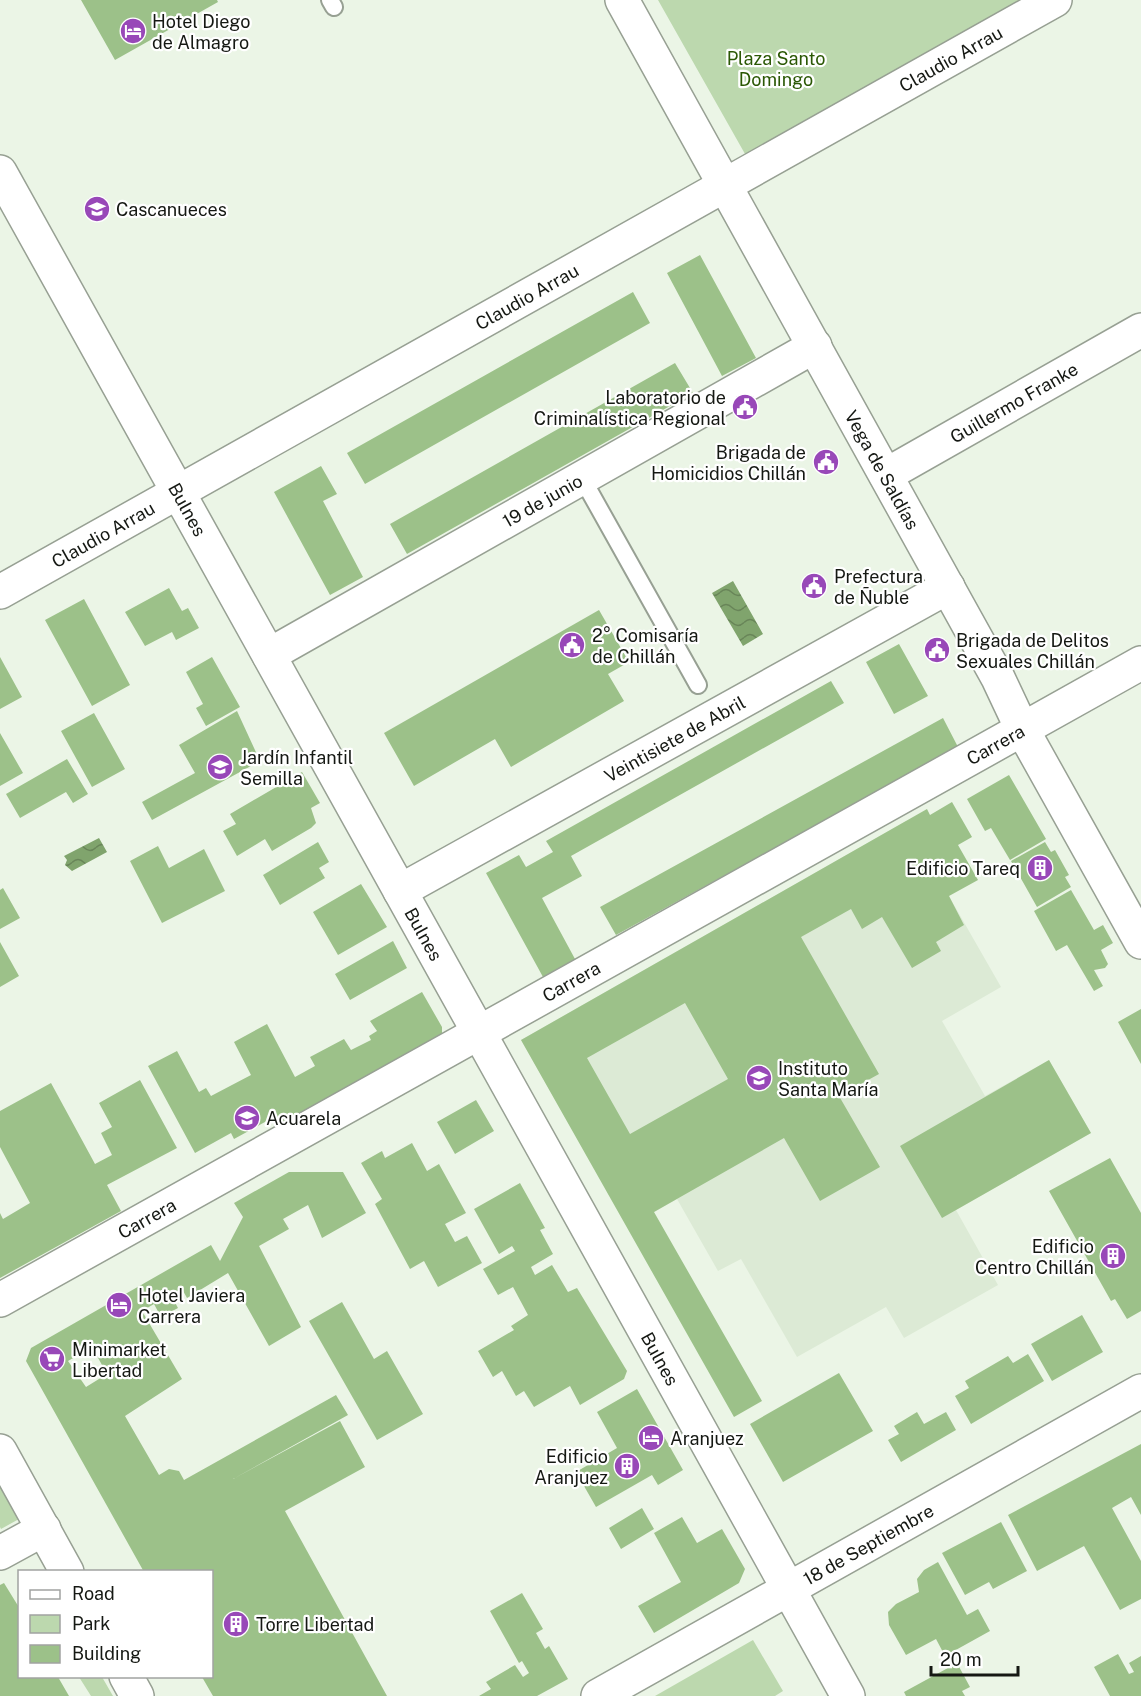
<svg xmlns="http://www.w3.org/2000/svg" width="1141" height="1696" viewBox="0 0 1141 1696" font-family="'Public Sans',sans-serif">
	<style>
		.built { fill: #dcead5 }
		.green { fill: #bcd8ae }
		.water { fill: url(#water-waves) }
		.building { fill: #9cc189; fill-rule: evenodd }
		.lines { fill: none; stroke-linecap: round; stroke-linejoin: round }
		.service-casing { stroke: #97a093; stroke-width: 20 }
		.minor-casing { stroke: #97a093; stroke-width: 36 }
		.tertiary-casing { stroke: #97a093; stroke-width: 36 }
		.secondary-casing { stroke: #97a093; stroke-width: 36 }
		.service { stroke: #fff; stroke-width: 16 }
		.minor { stroke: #fff; stroke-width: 33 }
		.tertiary { stroke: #fff; stroke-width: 33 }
		.secondary { stroke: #fff; stroke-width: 33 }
		.labels { text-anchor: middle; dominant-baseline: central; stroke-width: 4.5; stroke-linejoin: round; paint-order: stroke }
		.poi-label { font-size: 18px; fill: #151813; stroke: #fff; text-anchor: start }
		.park-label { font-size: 18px; fill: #2b5805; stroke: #fff }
		.street-label { font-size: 18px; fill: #151813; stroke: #fff }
	</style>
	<defs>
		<pattern id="water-waves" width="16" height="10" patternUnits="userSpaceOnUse" patternTransform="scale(1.5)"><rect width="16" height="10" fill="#80a46d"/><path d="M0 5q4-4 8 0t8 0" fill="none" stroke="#688558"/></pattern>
	</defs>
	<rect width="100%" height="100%" fill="#ebf5e6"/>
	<!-- built -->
	<path class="built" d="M906,821L1001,987L942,1021L985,1096L1049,1060L1091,1133L956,1210L998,1285L904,1338L886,1307L797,1357L741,1259L718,1271L677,1199L628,1227L521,1040Z"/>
	<!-- green -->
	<path class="green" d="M658,0H1036L749,161Z
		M0,1486L19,1519L1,1529L0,1527Z
		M753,1640L783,1691L775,1696H655Z
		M79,1677H102L113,1696H91Z"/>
	<!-- water -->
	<path class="water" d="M733,581L763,634L743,646L712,593Z
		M99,838L107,852L72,871L65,865L67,860L64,856Z"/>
	<!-- building -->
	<path class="building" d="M81,0H217L218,2L115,60Z
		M700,255L756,358L722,376L667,273Z
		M633,292L650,323L365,484L347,453Z
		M675,363L693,393L407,554L390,524Z
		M321,466L337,494L323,501L363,577L330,595L274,492Z
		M169,588L182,611L188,608L199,628L176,640L172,632L145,646L125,612Z
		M84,599L130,685L92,706L45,620Z
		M599,610L629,662L608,674L624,701L511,767L495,739L414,786L384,733Z
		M899,644L928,696L894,714L866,662Z
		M0,657L22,697L0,709Z
		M212,657L240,707L206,726L196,708L203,704L186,672Z
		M831,681L844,703L571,856L582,876L542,898L575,959L543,977L486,873L519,855L526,867L553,852L546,841Z
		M237,711L260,761L152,820L142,802L195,773L179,745Z
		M94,713L125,769L92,787L61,731Z
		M943,718L958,747L616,935L600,907Z
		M0,733L23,773L0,786Z
		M67,759L88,794L73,803L66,792L20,818L6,794Z
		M302,772L320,803L311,808L316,823L311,828L272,851L265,839L237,856L223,831L236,824L230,814Z
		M1009,775L1046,839L1010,860L991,828L985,831L967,799Z
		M952,802L972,837L958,845L978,880L949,896L964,925L936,942L941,951L912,968L882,917L862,929L851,909L801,937L879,1074L839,1096L880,1167L820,1201L784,1138L654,1212L762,1401L734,1417L521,1040L927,809L930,815ZM685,1003L728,1079L630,1134L587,1058Z
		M318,842L329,862L319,868L325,878L280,905L263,875Z
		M1045,842L1051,852L1055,850L1069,875L1065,877L1071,887L1037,907L1011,861Z
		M158,846L169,868L204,849L225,891L162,923L130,861Z
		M361,884L387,927L338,955L313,912Z
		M3,888L20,918L0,929V890Z
		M1071,890L1094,930L1103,925L1113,943L1101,950L1108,964L1105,968L1094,970L1103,986L1094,991L1067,945L1056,951L1034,911Z
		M393,941L407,968L350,1000L335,974Z
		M0,942L19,976L0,987Z
		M422,992L442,1027V1037L278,1125L274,1117L234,1139L231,1133L195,1153L148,1066L177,1051L199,1092L206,1088L211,1096L251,1075L234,1042L267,1024L295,1077L315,1066L310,1057L344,1039L351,1050L371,1040L369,1036L377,1031L370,1021Z
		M1141,1009V1064L1118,1022Z
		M1049,1060L1091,1133L942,1218L900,1146Z
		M140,1080L177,1148L107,1185L121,1211L0,1278V1213L3,1219L30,1203L0,1147V1111L51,1083L95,1164L112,1155L101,1133L112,1127L99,1103Z
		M476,1100L494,1131L455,1154L437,1122Z
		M412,1143L427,1171L439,1164L466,1213L445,1224L455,1242L467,1236L482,1263L438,1287L424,1261L410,1269L375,1204L382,1199L361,1163L382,1151L385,1158Z
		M1110,1158L1141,1213V1311L1127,1319L1115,1299L1111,1301L1049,1191Z
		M289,1172H343L366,1213L322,1238L308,1205L283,1219L289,1229L259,1246L301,1327L269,1346L228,1273L187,1298L182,1289L171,1295L178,1308L161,1317L154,1304L142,1311L182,1379L125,1416L159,1475L169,1469L179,1471L184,1480L336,1395L348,1415L233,1479L340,1421L365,1467L285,1511L387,1696H213L202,1677H212V1572H144L26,1361L31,1348L211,1245L220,1261L243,1217L234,1203ZM92,1347L107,1374L86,1387L68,1361Z
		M520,1183L545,1228L540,1230L553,1254L531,1267L535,1275L552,1265L568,1292L577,1288L627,1371L624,1379L580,1405L570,1386L534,1407L524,1391L516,1396L502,1371L493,1377L478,1351L514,1330L511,1326L528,1315L513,1287L498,1295L483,1269L515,1251L512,1246L499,1254L474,1209Z
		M342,1302L374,1359L387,1351L423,1414L377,1440L309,1321Z
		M1082,1315L1103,1352L1052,1381L1031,1344Z
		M1028,1354L1044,1381L971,1424L955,1396L969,1388L965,1381L1008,1356L1013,1363Z
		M839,1373L873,1431L783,1482L750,1424Z
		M637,1389L683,1470L658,1485L652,1475L596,1507L576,1472L617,1448L597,1412Z
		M917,1412L924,1424L946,1412L956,1430L901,1462L888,1440L899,1434L894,1426Z
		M1141,1444V1515L1131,1497L1112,1508L1141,1561V1599L1120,1610L1084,1546L1037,1571L1008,1515Z
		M642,1508L654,1529L621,1549L609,1528Z
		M682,1517L697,1543L722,1529L745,1569L739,1583L654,1633L638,1606L681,1582L654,1533Z
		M1001,1522L1027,1571L993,1589L989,1582L965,1595L942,1553Z
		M938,1562L967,1615L978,1609L990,1631L945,1656L936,1639L906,1655L889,1625L888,1612L896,1604L919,1592L917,1579L924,1570Z
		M4,1583L20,1609V1677H58L69,1696H0V1585Z
		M522,1593L543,1629L536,1633L545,1649L549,1646L568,1679L537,1696H479L491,1689L486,1682L515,1665L523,1677L529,1673L522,1661L519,1663L490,1611Z
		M1118,1654L1129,1674L1134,1672L1129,1663L1141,1656V1696H1110L1094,1667Z
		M957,1663L970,1687L962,1691L965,1696H906L904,1692Z"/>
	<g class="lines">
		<!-- service casing -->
		<g class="service-casing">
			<path id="service" d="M330,0L334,7
				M582,478L698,685"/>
		</g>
		<!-- minor casing -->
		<g class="minor-casing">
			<g id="minor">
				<path id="s1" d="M886,475L1141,330"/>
				<path id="s2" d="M0,592L1055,0"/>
				<path id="s3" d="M269,655L815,346"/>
				<path d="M1022,729L1141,942"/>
				<path id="s4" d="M400,891L948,587"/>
				<path d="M0,1553L44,1529"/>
			</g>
		</g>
		<!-- tertiary casing -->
		<g class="tertiary-casing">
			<g id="tertiary">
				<path id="s5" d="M622,0L998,678L1022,729"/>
				<path id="s6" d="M0,172L848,1696"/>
				<path id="s7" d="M0,1300L1141,663"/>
				<path id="s8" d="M598,1696L1141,1391"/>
			</g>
		</g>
		<!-- secondary casing -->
		<g class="secondary-casing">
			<path id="secondary" d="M0,1451L67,1572
				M126,1676L137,1696"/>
		</g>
		<!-- service -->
		<use href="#service" class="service"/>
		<!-- minor -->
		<use href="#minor" class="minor"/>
		<!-- tertiary -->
		<use href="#tertiary" class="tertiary"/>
		<!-- secondary -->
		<use href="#secondary" class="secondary"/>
	</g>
	<!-- icons -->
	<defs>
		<g id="hotel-disc" transform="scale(1.35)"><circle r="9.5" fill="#9848b8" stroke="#fff"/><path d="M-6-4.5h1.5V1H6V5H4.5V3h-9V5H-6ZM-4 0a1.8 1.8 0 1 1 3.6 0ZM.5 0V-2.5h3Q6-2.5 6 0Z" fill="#fff"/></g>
		<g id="school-disc" transform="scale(1.35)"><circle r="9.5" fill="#9848b8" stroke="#fff"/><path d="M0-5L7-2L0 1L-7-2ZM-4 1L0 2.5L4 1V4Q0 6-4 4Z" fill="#fff"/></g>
		<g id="civic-disc" transform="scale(1.35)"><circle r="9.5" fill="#9848b8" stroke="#fff"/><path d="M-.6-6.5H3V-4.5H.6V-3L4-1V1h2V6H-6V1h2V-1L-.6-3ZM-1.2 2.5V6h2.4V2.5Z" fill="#fff"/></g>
		<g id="building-disc" transform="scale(1.35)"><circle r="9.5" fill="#9848b8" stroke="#fff"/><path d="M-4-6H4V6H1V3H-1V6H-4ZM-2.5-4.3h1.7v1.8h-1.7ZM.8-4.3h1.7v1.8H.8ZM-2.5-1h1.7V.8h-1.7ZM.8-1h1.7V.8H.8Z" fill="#fff"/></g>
		<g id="supermarket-disc" transform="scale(1.35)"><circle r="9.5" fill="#9848b8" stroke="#fff"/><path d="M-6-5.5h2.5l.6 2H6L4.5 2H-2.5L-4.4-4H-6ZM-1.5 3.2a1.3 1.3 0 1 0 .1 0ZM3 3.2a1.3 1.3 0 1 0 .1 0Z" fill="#fff"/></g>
	</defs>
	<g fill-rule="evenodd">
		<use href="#hotel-disc" x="133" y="31"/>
		<use href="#school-disc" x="97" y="209"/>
		<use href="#civic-disc" x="745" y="407"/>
		<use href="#civic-disc" x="826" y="462"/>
		<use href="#civic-disc" x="814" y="586"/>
		<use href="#civic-disc" x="572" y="645"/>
		<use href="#civic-disc" x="937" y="650"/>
		<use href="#school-disc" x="220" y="767"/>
		<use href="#building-disc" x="1040" y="868"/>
		<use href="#school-disc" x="759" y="1078"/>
		<use href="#school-disc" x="247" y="1118"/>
		<use href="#building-disc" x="1113" y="1256"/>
		<use href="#hotel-disc" x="119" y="1305"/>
		<use href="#supermarket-disc" x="52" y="1359"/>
		<use href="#hotel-disc" x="651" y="1438"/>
		<use href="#building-disc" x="627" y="1466"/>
		<use href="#building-disc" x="236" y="1624"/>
	</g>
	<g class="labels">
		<!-- poi labels -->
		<g class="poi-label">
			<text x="152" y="21">Hotel Diego<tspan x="152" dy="21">de Almagro</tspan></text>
			<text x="116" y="209">Cascanueces</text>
			<text x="726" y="397" text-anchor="end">Laboratorio de<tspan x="726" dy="21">Criminalística Regional</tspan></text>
			<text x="806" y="452" text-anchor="end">Brigada de<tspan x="806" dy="21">Homicidios Chillán</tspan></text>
			<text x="834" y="576">Prefectura<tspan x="834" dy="21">de Ñuble</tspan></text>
			<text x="592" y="635">2° Comisaría<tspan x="592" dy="21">de Chillán</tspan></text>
			<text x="956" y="640">Brigada de Delitos<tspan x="956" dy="21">Sexuales Chillán</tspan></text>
			<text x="240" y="757">Jardín Infantil<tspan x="240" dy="21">Semilla</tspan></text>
			<text x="1020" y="868" text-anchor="end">Edificio Tareq</text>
			<text x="778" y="1068">Instituto<tspan x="778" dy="21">Santa María</tspan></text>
			<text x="266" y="1118">Acuarela</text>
			<text x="1094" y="1246" text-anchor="end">Edificio<tspan x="1094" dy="21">Centro Chillán</tspan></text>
			<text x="138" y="1295">Hotel Javiera<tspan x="138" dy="21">Carrera</tspan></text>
			<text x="72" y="1349">Minimarket<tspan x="72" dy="21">Libertad</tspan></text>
			<text x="670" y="1438">Aranjuez</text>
			<text x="608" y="1456" text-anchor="end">Edificio<tspan x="608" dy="21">Aranjuez</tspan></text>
			<text x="256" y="1624">Torre Libertad</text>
		</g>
		<!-- park labels -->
		<g class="park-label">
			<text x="776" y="58">Plaza Santo<tspan x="776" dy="21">Domingo</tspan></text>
		</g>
		<!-- street labels -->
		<g class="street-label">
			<text stroke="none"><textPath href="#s2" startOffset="1090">Claudio Arrau</textPath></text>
			<text stroke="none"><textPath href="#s2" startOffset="604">Claudio Arrau</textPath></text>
			<text stroke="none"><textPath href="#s1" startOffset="147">Guillermo Franke</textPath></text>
			<text stroke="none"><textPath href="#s5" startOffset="537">Vega de Saldías</textPath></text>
			<text stroke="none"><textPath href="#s3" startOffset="314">19 de junio</textPath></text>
			<text stroke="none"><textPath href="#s6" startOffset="386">Bulnes</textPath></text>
			<text stroke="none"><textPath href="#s2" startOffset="118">Claudio Arrau</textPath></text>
			<text stroke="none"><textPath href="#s4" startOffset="314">Veintisiete de Abril</textPath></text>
			<text stroke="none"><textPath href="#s7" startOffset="1140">Carrera</textPath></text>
			<text stroke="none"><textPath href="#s6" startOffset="872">Bulnes</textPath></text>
			<text stroke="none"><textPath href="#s7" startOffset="654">Carrera</textPath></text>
			<text stroke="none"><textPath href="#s7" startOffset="168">Carrera</textPath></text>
			<text stroke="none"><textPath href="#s6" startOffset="1358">Bulnes</textPath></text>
			<text stroke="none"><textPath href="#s8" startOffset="310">18 de Septiembre</textPath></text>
		</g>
	</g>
	<!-- legend -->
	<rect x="18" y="1570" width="195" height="108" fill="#ffffff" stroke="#a1a3a1" stroke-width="1.5"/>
	<rect x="30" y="1590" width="30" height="9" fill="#ffffff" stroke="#a1a3a1" stroke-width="1.5"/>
	<text x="72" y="1600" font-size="18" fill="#151813">Road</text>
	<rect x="30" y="1615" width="30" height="18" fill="#bcd8ae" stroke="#a1a3a1" stroke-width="1.5"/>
	<text x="72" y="1630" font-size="18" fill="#151813">Park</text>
	<rect x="30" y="1645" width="30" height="18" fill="#9cc189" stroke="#a1a3a1" stroke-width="1.5"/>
	<text x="72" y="1660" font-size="18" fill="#151813">Building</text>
	<!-- scale -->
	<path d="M931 1666v9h87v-9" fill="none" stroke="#151813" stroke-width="3"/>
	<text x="940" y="1666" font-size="18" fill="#151813" stroke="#ffffff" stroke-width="4.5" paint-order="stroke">20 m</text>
</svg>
